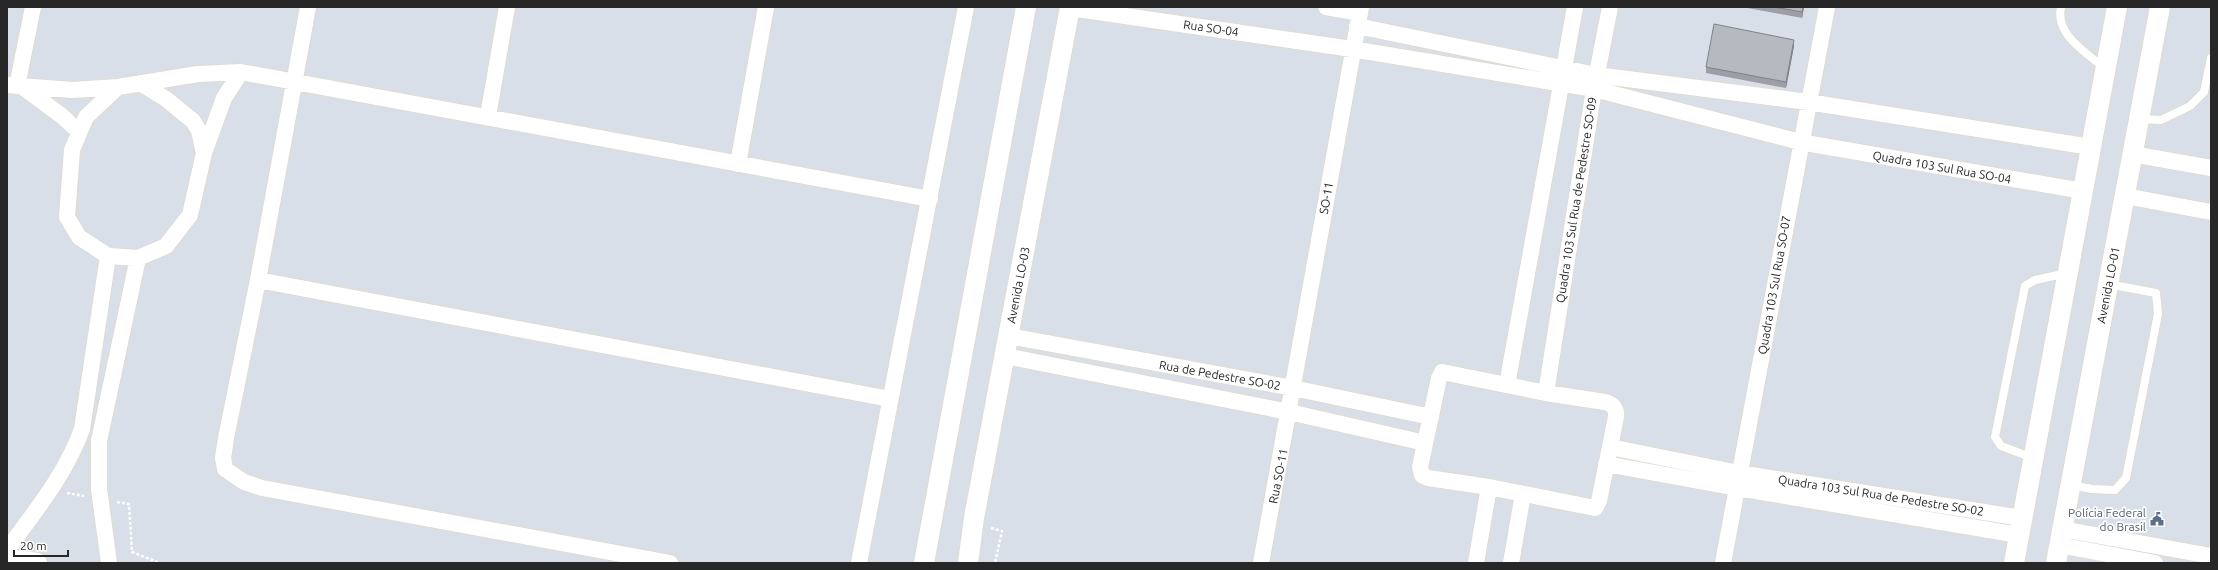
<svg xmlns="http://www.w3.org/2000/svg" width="2218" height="570" viewBox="0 0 2218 570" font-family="Ubuntu,sans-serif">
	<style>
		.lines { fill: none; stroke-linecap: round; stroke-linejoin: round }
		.service-casing { stroke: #dfdccf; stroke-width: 10 }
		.minor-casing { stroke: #dfdccf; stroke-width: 18 }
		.tertiary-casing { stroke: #dfdccf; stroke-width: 22 }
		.path { stroke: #fff; stroke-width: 2.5; stroke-dasharray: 3 2; stroke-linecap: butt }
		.service { stroke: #fff; stroke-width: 8 }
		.minor { stroke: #fff; stroke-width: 16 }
		.tertiary { stroke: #fff; stroke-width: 20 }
		.wall { fill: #9ca0a6 }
		.shaded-wall { fill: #7f8287 }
		.building { fill: #b5bac1; stroke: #7f8287 }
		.labels { text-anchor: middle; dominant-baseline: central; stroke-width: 3.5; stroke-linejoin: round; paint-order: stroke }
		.street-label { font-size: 12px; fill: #272727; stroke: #fff }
		.service-label { font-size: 12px; fill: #4e5e75; stroke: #fff; text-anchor: end }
	</style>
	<rect width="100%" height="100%" fill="#d9dfe9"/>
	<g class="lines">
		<!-- service casing -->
		<g class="service-casing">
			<path id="service" d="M2061,7C2055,35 2085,51 2104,68
				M2140,119L2161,120L2190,106L2204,92L2211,58
				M2033,458L2001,446L1995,437L2025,286L2035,280L2067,273
				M2071,485L2092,489L2115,490L2126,478L2158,314L2156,293L2108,284"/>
		</g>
		<!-- minor casing -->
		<g class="minor-casing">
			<path id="minor" d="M308,7L258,280L226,438L223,458L225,469L244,482L262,488L670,563
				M1326,7L1360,13
				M1070,8L1352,49L1594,89L1800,142L2083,191
				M1357,26L1596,75L1808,102L2091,147
				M7,85L72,90L118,87L198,74L241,72L930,199
				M17,86L33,7
				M118,87L86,117L72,150L67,217L79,237L108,256L138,258L166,246L190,215L204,153L199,131L193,121L166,99L140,83
				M24,88L62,116L79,132
				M488,116L507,7
				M204,153L224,98L241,72
				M2132,154L2211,168
				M738,164L766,7
				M2125,196L2211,212
				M258,280L890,399
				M1008,336L1293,388L1431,417
				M1005,356L1289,412L1425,443
				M1442,372L1546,393L1605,402C1613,404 1617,409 1616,417L1599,501L1595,508L1489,487L1428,478L1422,475L1420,467L1439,378Z
				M1507,385L1575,7
				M1546,393L1594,89L1610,7
				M1610,447L1739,473L2022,518
				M1606,464L1737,488L2019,535
				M2062,529L2211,556
				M2059,545L2155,563
				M7,550C35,511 66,474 82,429L108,256
				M109,563L99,489V441L138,258
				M859,563L966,7
				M1261,563L1361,7
				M1476,563L1489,487
				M1511,563L1523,494
				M1723,563L1827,7"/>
		</g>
		<!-- tertiary casing -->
		<g class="tertiary-casing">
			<path id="tertiary" d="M7,559L37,563
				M924,563L1026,7
				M968,563L974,518L1070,7
				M2014,563L2117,7
				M2056,563L2160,7"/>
		</g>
		<!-- path -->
		<path class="path" d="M67,493L84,496
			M117,502L129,504L132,552L160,563
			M991,528L1002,531L995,563"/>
		<!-- service -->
		<use href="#service" class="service"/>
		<!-- minor -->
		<use href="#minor" class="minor"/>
		<!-- tertiary -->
		<use href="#tertiary" class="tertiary"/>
	</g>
	<!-- wall -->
	<path class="wall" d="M1742,7H1804L1802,18Z
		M1794,46L1786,88L1706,73V67Z"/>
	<!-- shaded-wall -->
	<path class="shaded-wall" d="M1803,7H1804L1802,18V12Z
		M1794,40V46L1786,88V82Z"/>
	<!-- building -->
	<path class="building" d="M1774,7H1803L1802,12Z
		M1714,24L1794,40L1786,82L1706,67Z"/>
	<!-- icons -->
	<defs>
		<g id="civic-bare" transform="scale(1.08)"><path d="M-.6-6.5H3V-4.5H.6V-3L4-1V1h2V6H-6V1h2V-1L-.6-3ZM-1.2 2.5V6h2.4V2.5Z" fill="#5c6f8a" stroke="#fff" stroke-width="2.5" paint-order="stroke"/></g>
	</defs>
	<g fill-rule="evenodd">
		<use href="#civic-bare" x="2157" y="519"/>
	</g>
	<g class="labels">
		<!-- street labels -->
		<g class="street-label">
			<text transform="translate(1211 28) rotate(8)">Rua SO-04</text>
			<text transform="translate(1942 167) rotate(10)">Quadra 103 Sul Rua SO-04</text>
			<text transform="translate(1326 198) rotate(-80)">SO-11</text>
			<text transform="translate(1576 200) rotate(-81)">Quadra 103 Sul Rua de Pedestre SO-09</text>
			<text transform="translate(1018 285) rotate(-79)">Avenida LO-03</text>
			<text transform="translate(1774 285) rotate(-80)">Quadra 103 Sul Rua SO-07</text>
			<text transform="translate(2108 285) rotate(-79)">Avenida LO-01</text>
			<text transform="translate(1220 375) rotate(10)">Rua de Pedestre SO-02</text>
			<text transform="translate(1278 476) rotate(-79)">Rua SO-11</text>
			<text transform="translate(1881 495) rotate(9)">Quadra 103 Sul Rua de Pedestre SO-02</text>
		</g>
		<!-- service labels -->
		<g class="service-label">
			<text x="2146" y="512">Polícia Federal<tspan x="2146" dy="14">do Brasil</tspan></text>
		</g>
	</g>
	<!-- border -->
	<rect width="2218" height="570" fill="none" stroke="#272727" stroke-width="16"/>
	<!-- scale -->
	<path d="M14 550v6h54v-6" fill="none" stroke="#272727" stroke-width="2"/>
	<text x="20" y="550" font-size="12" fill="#272727" stroke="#ffffff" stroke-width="3" paint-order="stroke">20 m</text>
</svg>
